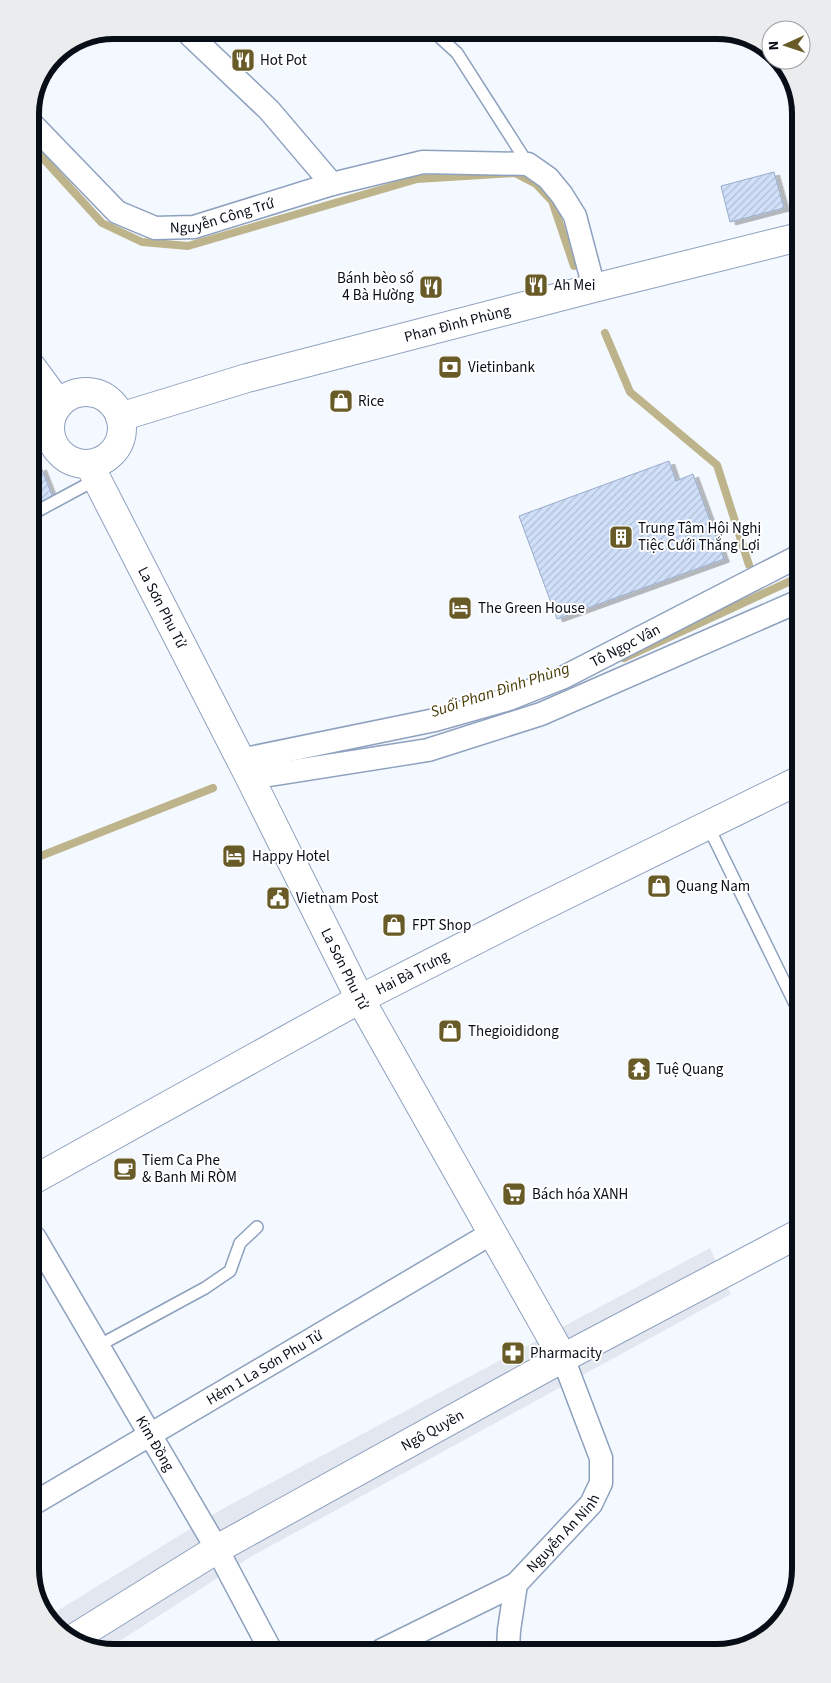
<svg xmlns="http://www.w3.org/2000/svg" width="831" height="1683" viewBox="0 0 831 1683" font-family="'Source Sans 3',sans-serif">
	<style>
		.built { fill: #e3e8f0 }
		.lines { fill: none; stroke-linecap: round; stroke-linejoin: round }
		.stream { stroke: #beb48c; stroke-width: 8 }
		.building { fill: url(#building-hatch); stroke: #98abca; filter: url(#shadow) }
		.lane-casing { stroke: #8da0be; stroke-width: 14 }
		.street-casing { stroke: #8da0be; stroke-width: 25 }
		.secondary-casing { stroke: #8da0be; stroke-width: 30 }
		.lane { stroke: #fff; stroke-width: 11 }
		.street { stroke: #fff; stroke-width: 22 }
		.secondary { stroke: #fff; stroke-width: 28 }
		.labels { text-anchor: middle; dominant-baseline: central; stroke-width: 4; stroke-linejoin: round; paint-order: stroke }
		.poi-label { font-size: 15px; fill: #080e18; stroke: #fff; text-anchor: start }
		.street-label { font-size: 15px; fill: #080e18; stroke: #fff }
		.water-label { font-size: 16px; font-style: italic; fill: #443904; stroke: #fff }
		.rim { fill: none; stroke: #080e18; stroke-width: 6 }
	</style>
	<defs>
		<pattern id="building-hatch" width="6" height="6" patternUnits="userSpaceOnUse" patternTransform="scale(1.25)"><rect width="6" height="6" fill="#d0e0f9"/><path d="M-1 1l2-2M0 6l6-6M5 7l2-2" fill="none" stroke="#b1bfd5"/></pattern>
		<filter id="shadow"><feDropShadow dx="5.5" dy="3" stdDeviation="0" flood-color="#0004"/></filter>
	</defs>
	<rect width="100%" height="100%" fill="#f4f8ff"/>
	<!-- built -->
	<path class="built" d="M710,1248L731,1294L252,1556L104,1651L67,1639L49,1616L224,1508Z"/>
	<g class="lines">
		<!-- stream -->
		<path class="stream" d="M30,144L102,223L142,242L188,246L417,179L515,173L536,184L552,201L574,266
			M605,333L630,392L717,465L749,565
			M624,658L797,578
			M33,859L213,788"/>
	</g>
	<!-- building -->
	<path class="building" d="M774,172L784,208L730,222L721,186Z
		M669,461L676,481L693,474L724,559L557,619L519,516Z
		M41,467L55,503L32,513V471Z"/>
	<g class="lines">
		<!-- lane casing -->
		<g class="lane-casing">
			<path id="lane" d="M435,33L457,53L528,164
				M32,514L97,479
				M708,826L799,1012
				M98,1346L205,1288L230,1271L240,1243L257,1227"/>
		</g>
		<!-- street casing -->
		<g class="street-casing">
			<g id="street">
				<path d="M190,35L269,110L332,184"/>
				<path id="s1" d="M30,122L117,212L155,228L194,227L332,184L423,162L528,164L548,178L562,195L575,216L594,288"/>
				<path id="s2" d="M240,760L435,720L509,699L564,677L797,557"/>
				<path d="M250,778L428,750L541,714L797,602"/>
				<path id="s3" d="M35,1238L217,1549L271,1651"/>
				<path id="s4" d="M36,1502L492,1233"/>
				<path id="s5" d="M508,1649L509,1630L516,1584L591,1504L601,1483V1458L563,1358"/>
				<path d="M382,1650L516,1584"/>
			</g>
		</g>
		<!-- secondary casing -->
		<g class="secondary-casing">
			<g id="secondary">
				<path d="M31,366L59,404"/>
				<circle cx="86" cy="428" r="36"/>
				<path id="s6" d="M120,417L247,378L594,288L795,238"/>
				<path id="s7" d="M89,464L250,778L360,999L563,1358"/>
				<path id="s8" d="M35,1179L360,999L529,913L798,781"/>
				<path id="s9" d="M71,1640L217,1549L563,1358L800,1233"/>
			</g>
		</g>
		<!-- lane -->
		<use href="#lane" class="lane"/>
		<!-- street -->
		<use href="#street" class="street"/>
		<!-- secondary -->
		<use href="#secondary" class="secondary"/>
	</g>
	<!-- icons -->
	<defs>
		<g id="restaurant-square" transform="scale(1.25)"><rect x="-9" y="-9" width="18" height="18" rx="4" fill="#685b28" stroke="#fff"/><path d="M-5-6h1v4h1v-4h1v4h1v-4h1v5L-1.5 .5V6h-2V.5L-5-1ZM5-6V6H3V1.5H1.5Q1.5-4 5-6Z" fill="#fff"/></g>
		<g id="bank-square" transform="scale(1.25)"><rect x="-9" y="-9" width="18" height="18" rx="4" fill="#685b28" stroke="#fff"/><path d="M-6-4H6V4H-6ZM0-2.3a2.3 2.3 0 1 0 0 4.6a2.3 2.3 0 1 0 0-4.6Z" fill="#fff"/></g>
		<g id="shop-square" transform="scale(1.25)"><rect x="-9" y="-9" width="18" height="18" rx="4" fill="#685b28" stroke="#fff"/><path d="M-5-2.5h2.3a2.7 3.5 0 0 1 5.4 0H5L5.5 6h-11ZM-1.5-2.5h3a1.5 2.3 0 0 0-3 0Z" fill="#fff"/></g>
		<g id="building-square" transform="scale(1.25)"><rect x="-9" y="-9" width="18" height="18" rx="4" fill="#685b28" stroke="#fff"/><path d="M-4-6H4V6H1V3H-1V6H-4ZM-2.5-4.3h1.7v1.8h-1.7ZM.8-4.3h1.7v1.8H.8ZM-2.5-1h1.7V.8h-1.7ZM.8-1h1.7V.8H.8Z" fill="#fff"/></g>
		<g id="hotel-square" transform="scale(1.25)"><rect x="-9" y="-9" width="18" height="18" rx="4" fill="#685b28" stroke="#fff"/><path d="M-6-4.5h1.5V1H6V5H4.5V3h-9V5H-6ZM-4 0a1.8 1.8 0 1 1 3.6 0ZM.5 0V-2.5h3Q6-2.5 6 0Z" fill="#fff"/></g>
		<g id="civic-square" transform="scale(1.25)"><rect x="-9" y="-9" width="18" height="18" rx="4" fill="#685b28" stroke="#fff"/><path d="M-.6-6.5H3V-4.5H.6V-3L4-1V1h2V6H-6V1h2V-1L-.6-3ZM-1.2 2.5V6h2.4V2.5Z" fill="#fff"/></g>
		<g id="temple-square" transform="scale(1.25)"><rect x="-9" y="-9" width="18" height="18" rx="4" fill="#685b28" stroke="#fff"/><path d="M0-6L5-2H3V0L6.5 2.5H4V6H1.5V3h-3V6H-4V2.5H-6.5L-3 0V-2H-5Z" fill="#fff"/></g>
		<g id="cafe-square" transform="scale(1.25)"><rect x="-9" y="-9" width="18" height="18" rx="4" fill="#685b28" stroke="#fff"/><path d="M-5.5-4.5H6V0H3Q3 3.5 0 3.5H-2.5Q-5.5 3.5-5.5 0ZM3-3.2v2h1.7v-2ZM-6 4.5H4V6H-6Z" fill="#fff"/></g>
		<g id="supermarket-square" transform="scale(1.25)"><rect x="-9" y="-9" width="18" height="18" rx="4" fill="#685b28" stroke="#fff"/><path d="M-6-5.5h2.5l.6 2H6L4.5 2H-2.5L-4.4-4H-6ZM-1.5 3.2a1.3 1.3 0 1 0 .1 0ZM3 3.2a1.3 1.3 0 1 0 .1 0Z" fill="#fff"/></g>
		<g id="pharmacy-square" transform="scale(1.25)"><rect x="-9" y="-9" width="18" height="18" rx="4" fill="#685b28" stroke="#fff"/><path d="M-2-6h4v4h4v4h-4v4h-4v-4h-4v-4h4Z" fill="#fff"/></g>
	</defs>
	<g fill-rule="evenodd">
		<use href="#restaurant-square" x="243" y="60"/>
		<use href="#restaurant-square" x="536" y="285"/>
		<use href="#restaurant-square" x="431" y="287"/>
		<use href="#bank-square" x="450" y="367"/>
		<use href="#shop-square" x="341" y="401"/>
		<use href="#building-square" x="621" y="537"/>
		<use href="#hotel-square" x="460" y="608"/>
		<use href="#hotel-square" x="234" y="856"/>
		<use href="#shop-square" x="659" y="886"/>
		<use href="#civic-square" x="278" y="898"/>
		<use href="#shop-square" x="394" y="925"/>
		<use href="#shop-square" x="450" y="1031"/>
		<use href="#temple-square" x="639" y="1069"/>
		<use href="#cafe-square" x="125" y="1169"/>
		<use href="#supermarket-square" x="514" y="1194"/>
		<use href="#pharmacy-square" x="513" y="1353"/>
	</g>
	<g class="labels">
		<!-- poi labels -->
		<g class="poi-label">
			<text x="260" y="60">Hot Pot</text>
			<text x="414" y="278" text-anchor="end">Bánh bèo số<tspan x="414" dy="17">4 Bà Hường</tspan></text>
			<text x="554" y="285">Ah Mei</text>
			<text x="468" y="367">Vietinbank</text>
			<text x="358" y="401">Rice</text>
			<text x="638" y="528">Trung Tâm Hội Nghị<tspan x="638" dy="17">Tiệc Cưới Thắng Lợi</tspan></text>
			<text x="478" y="608">The Green House</text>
			<text x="252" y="856">Happy Hotel</text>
			<text x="676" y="886">Quang Nam</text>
			<text x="296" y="898">Vietnam Post</text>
			<text x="412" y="925">FPT Shop</text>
			<text x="468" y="1031">Thegioididong</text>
			<text x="656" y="1069">Tuệ Quang</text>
			<text x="142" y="1160">Tiem Ca Phe<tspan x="142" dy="17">&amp; Banh Mi RÒM</tspan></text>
			<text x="532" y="1194">Bách hóa XANH</text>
			<text x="530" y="1353">Pharmacity</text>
		</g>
		<!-- street labels -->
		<g class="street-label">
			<text stroke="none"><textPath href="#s1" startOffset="235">Nguyễn Công Trứ</textPath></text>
			<text stroke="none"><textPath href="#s6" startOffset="350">Phan Đình Phùng</textPath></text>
			<text stroke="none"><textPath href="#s7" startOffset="161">La Sơn Phu Tử</textPath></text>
			<text stroke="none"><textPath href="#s2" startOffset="404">Tô Ngọc Vân</textPath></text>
			<text stroke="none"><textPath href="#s7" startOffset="566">La Sơn Phu Tử</textPath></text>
			<text stroke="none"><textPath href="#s8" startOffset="430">Hai Bà Trưng</textPath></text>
			<text stroke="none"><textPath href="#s4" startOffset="265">Hẻm 1 La Sơn Phu Tử</textPath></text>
			<text stroke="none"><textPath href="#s9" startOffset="418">Ngô Quyền</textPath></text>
			<text stroke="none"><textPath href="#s3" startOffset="238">Kim Đồng</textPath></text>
			<text stroke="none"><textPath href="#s5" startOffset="135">Nguyễn An Ninh</textPath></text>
		</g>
		<!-- water labels -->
		<g class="water-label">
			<text transform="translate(500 690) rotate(-18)">Suối Phan Đình Phùng</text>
		</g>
	</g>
	<!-- crop -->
	<path d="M0 0H831V1683H0ZM114 39H717A75 75 0 0 1 792 114V1569A75 75 0 0 1 717 1644H114A75 75 0 0 1 39 1569V114A75 75 0 0 1 114 39Z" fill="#ebeced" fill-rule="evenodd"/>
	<path class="rim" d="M114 39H717A75 75 0 0 1 792 114V1569A75 75 0 0 1 717 1644H114A75 75 0 0 1 39 1569V114A75 75 0 0 1 114 39Z"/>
	<!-- north arrow -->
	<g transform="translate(786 45) rotate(267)"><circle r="24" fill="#ffffff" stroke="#9c9fa3"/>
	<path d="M0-4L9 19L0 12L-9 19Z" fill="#685b28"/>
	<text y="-8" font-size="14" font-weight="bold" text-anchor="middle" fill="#080e18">N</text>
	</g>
</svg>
